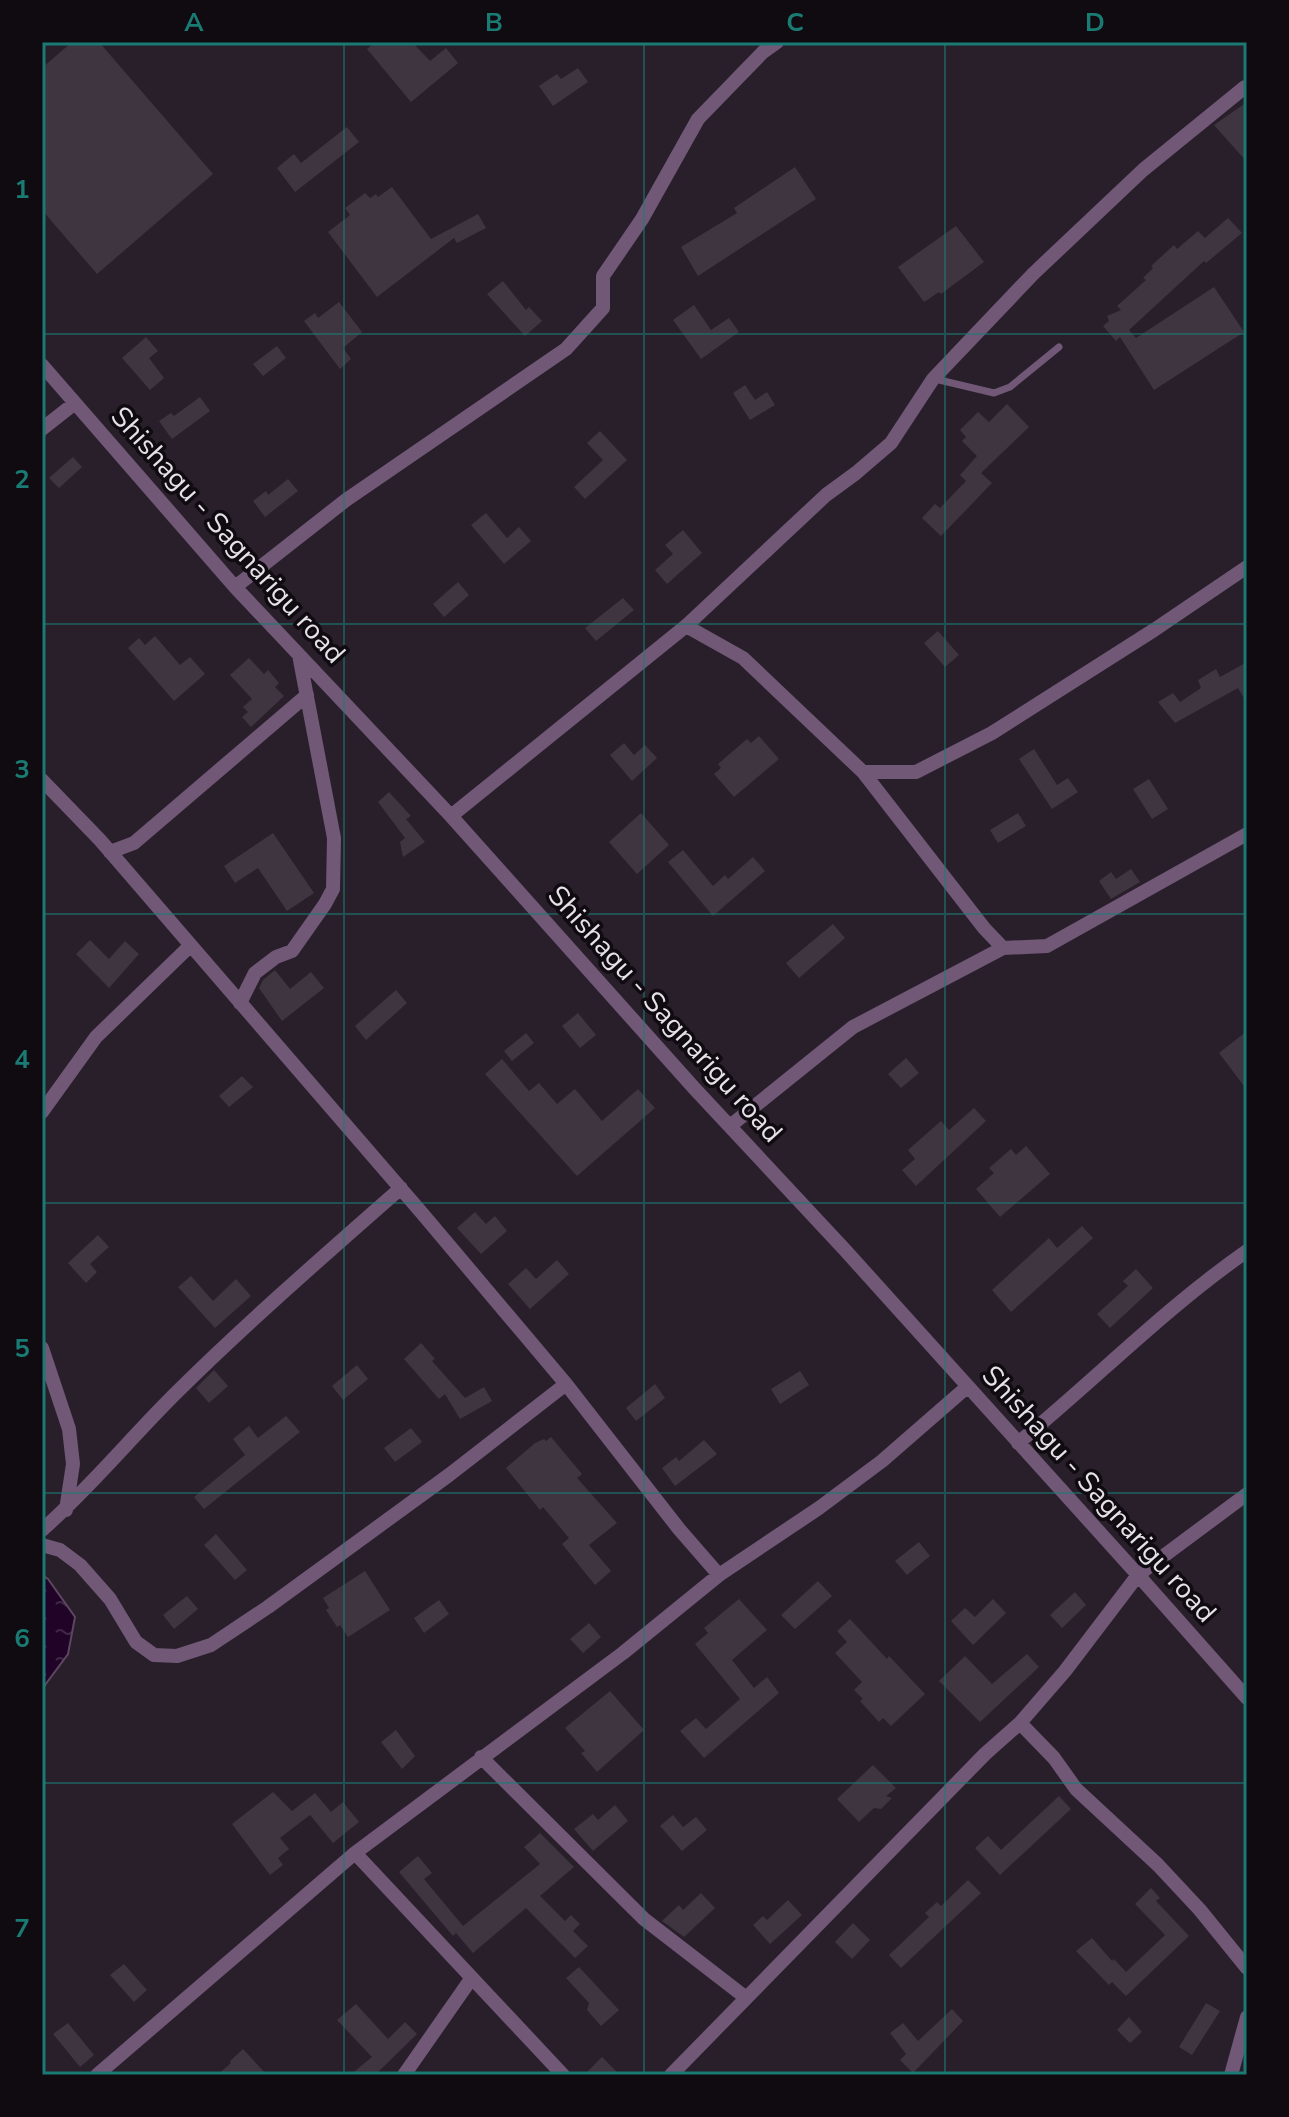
<svg xmlns="http://www.w3.org/2000/svg" width="1289" height="2117" viewBox="0 0 1289 2117" font-family="'Nunito Sans',sans-serif">
	<style>
		.water { fill: url(#water-ripples); stroke: #5c4660; stroke-width: 2 }
		.building { fill: #3f3541 }
		.lines { fill: none; stroke-linecap: round; stroke-linejoin: round }
		.lane { stroke: #715877; stroke-width: 7 }
		.street { stroke: #715877; stroke-width: 14 }
		.grid { fill: none; stroke: #1a7b74; stroke-width: 2; stroke-opacity: 0.55 }
		.labels { text-anchor: middle; dominant-baseline: central; stroke-width: 7; stroke-linejoin: round; paint-order: stroke }
		.street-label { font-size: 28px; fill: #e7e1e9; stroke: #0f0b10 }
		.neatline { fill: none; stroke: #1a7b74; stroke-width: 3 }
		.grid-label { font-size: 26px; text-anchor: middle; font-weight: bold; fill: #1a7b74 }
	</style>
	<defs>
		<pattern id="water-ripples" width="26" height="14" patternUnits="userSpaceOnUse" patternTransform="scale(2)"><rect width="26" height="14" fill="#200326"/><path d="M2 4q2-2 4 0t4 0M15 11q2-2 4 0t4 0" fill="none" stroke="#402746"/></pattern>
	</defs>
	<rect width="100%" height="100%" fill="#291f2b"/>
	<!-- water -->
	<path class="water" d="M42,1575L48,1579L75,1617L68,1654L42,1689Z"/>
	<!-- building -->
	<path class="building" d="M72,42H99L213,174L97,274L42,210V68Z
		M375,42H412L430,61L446,48L458,63L411,102L367,49Z
		M578,68L588,82L553,106L539,86L557,74L561,79Z
		M1247,102V162L1214,125Z
		M347,127L359,142L295,192L277,168L294,154L301,163Z
		M795,167L816,199L698,276L681,247L737,213L734,208Z
		M392,187L431,239L478,214L486,228L457,243L454,238L377,297L328,232L350,215L345,208L365,193L370,198L376,194L378,197Z
		M1228,218L1242,233L1206,263L1204,261L1129,330L1136,338L1214,287L1244,332L1154,390L1120,337L1116,341L1103,326L1109,321L1107,316L1121,310L1117,306L1146,280L1143,278L1153,268L1151,266L1174,245L1177,249L1198,231L1205,238Z
		M956,226L984,262L941,294L939,292L924,302L898,267Z
		M503,281L526,310L529,307L542,321L525,336L487,294Z
		M339,302L362,332L343,348L351,359L340,369L304,321L315,313L318,318Z
		M694,305L711,330L729,318L739,332L701,359L673,320Z
		M146,337L158,351L149,358L164,378L150,390L122,358Z
		M277,346L286,358L263,376L253,364Z
		M745,385L755,400L767,392L775,405L750,420L733,393Z
		M200,397L210,411L172,439L159,421L171,413L174,416Z
		M1007,404L1029,427L981,473L992,483L941,536L922,518L935,504L940,508L966,481L960,475L977,456L962,441L966,437L960,430L978,412L989,422Z
		M600,431L627,460L585,499L574,487L603,460L587,443Z
		M73,457L82,467L59,488L49,478Z
		M288,479L298,491L265,517L253,501L266,491L268,495Z
		M486,513L507,538L519,527L531,541L504,564L471,525Z
		M683,530L702,553L667,584L655,570L673,554L665,545Z
		M458,582L469,595L444,617L433,604Z
		M623,598L634,610L596,641L585,628Z
		M938,631L959,655L945,667L924,643Z
		M155,636L180,665L190,657L205,674L174,701L128,648L139,638L145,645Z
		M249,658L264,674L268,670L279,683L275,687L284,696L251,727L242,717L248,712L243,707L252,699L230,675Z
		M1247,662V703L1238,688L1175,723L1158,702L1173,693L1180,702L1201,688L1198,680L1216,669L1220,677Z
		M759,736L779,759L734,797L714,774L721,768L718,764L747,739L751,743Z
		M624,743L634,755L645,745L657,758L632,781L610,755Z
		M1034,749L1057,785L1068,778L1078,792L1052,809L1019,759Z
		M1149,779L1168,809L1152,819L1133,789Z
		M389,792L411,816L406,819L425,842L403,857L400,842L405,838L378,802Z
		M641,813L669,845L637,874L609,842Z
		M1018,813L1026,826L998,843L990,830Z
		M273,833L314,893L287,911L258,868L235,883L224,866Z
		M683,850L713,886L725,875L728,879L753,857L765,871L713,916L668,862Z
		M1131,869L1140,882L1111,899L1099,881L1111,872L1116,879Z
		M833,924L845,938L799,978L786,963Z
		M90,940L109,959L125,941L139,954L109,988L76,954Z
		M275,970L290,989L311,972L324,988L282,1021L259,988L263,980Z
		M396,990L407,1003L366,1040L355,1026Z
		M578,1013L596,1035L580,1048L562,1026Z
		M1247,1031V1090L1219,1053Z
		M526,1033L534,1043L512,1061L504,1051Z
		M906,1058L919,1073L901,1088L888,1074Z
		M502,1059L529,1091L539,1083L557,1104L575,1089L602,1121L638,1089L655,1108L577,1176L485,1074Z
		M242,1076L253,1087L229,1107L219,1096Z
		M974,1108L986,1121L916,1186L902,1170L915,1159L908,1150L941,1121L949,1130Z
		M1026,1146L1050,1174L1000,1217L976,1189L994,1173L989,1168L1011,1149L1016,1155Z
		M475,1212L486,1224L495,1216L507,1231L481,1254L457,1228Z
		M1082,1226L1093,1238L1011,1312L992,1290L1049,1238L1057,1248Z
		M98,1235L109,1247L90,1264L97,1272L86,1283L68,1263Z
		M557,1260L569,1274L530,1309L508,1284L526,1268L536,1279Z
		M1136,1269L1153,1288L1110,1328L1097,1314L1128,1286L1123,1281Z
		M191,1276L213,1301L236,1279L251,1296L215,1328L178,1287Z
		M421,1343L435,1359L432,1361L465,1398L484,1387L492,1401L460,1419L445,1394L439,1399L404,1359Z
		M357,1365L368,1379L343,1400L332,1386Z
		M214,1370L228,1386L209,1403L196,1388Z
		M800,1371L809,1385L780,1404L771,1389Z
		M655,1384L665,1398L636,1421L626,1408Z
		M286,1416L300,1432L204,1509L194,1497L245,1455L233,1439L249,1426L258,1438Z
		M411,1428L422,1442L395,1462L384,1448Z
		M551,1437L582,1474L577,1478L617,1523L589,1545L611,1571L595,1585L562,1544L569,1538L543,1507L540,1510L506,1468L535,1443L544,1439L546,1441Z
		M704,1440L717,1454L675,1486L662,1468L676,1457L679,1461Z
		M216,1534L247,1570L235,1580L204,1545Z
		M919,1542L930,1556L907,1575L895,1561Z
		M365,1571L390,1610L348,1637L340,1625L337,1627L326,1610L329,1608L323,1598Z
		M818,1581L832,1596L795,1629L781,1615Z
		M1075,1592L1086,1605L1062,1628L1050,1615Z
		M187,1596L198,1609L174,1629L163,1615Z
		M739,1599L767,1630L732,1660L754,1688L767,1677L779,1693L704,1758L680,1731L696,1718L706,1729L740,1699L695,1644L708,1633L704,1628Z
		M993,1599L1006,1613L973,1645L951,1621L965,1608L975,1617Z
		M439,1600L449,1614L424,1633L414,1618Z
		M850,1619L887,1659L889,1656L925,1694L891,1726L883,1718L879,1722L860,1701L863,1699L854,1690L862,1682L835,1653L847,1642L837,1631Z
		M589,1623L601,1637L583,1653L570,1639Z
		M1027,1654L1039,1667L980,1722L939,1681L965,1656L992,1684Z
		M610,1691L644,1730L597,1772L581,1753L585,1751L565,1728Z
		M396,1730L415,1756L402,1769L381,1742Z
		M873,1765L896,1788L886,1796L892,1798L881,1809L874,1808L859,1822L837,1799Z
		M273,1792L292,1811L315,1793L331,1812L343,1802L359,1822L333,1843L310,1815L280,1838L289,1849L278,1858L283,1865L270,1875L232,1824Z
		M1059,1796L1071,1809L1000,1875L975,1848L988,1836L1001,1850Z
		M615,1805L628,1821L593,1851L574,1829L593,1814L598,1820Z
		M673,1815L683,1827L696,1817L707,1830L682,1851L660,1826Z
		M540,1833L574,1867L540,1896L565,1921L571,1915L580,1924L573,1931L588,1946L575,1958L526,1908L473,1953L456,1933L453,1936L399,1872L418,1856L432,1873L424,1879L463,1926L540,1864L524,1847Z
		M968,1880L981,1893L901,1968L889,1955L929,1917L925,1913L937,1902L941,1906Z
		M1151,1888L1160,1898L1156,1901L1189,1936L1126,1996L1112,1982L1109,1985L1076,1951L1092,1938L1112,1961L1114,1959L1126,1972L1165,1935L1135,1904Z
		M701,1893L715,1908L684,1937L662,1921L679,1905L683,1910Z
		M788,1900L802,1915L770,1944L753,1925L763,1916L767,1920Z
		M853,1923L870,1940L852,1959L835,1942Z
		M124,1964L147,1990L134,2002L110,1975Z
		M579,1967L619,2010L601,2026L587,2010L589,2003L566,1978Z
		M1206,2003L1220,2011L1192,2055L1179,2047Z
		M356,2004L388,2039L405,2022L417,2034L375,2075H350L372,2057L337,2020Z
		M952,2009L963,2021L913,2073L900,2060L906,2054L890,2033L903,2023L918,2041Z
		M1129,2017L1142,2032L1130,2043L1117,2030Z
		M68,2023L94,2055L80,2067L53,2034Z
		M243,2049L267,2075H217L231,2063L230,2061Z
		M602,2057L620,2075H584Z"/>
	<g class="lines">
		<!-- lane -->
		<path class="lane" d="M935,379L994,393L1010,387L1059,347"/>
		<!-- street -->
		<path class="street" d="M42,365L235,587L451,816L694,1088L845,1250L1138,1575L1247,1698
			M42,429L75,403
			M235,587L346,500L566,349L603,308V276L642,219L698,119L763,52L777,42
			M686,626L743,658L863,772H916L992,733L1154,630L1247,567
			M863,772L984,928L1003,948L1047,946L1247,834
			M42,780L100,840L421,1212L566,1384L679,1529L719,1575
			M451,816L686,626L826,495L856,473L891,443L933,379L1033,274L1143,170L1245,87
			M110,852L134,843L307,695
			M240,1003L255,973L276,957L292,951L325,904L333,889L334,838L299,655
			M42,1112L96,1037L190,946
			M730,1126L853,1027L1003,948
			M42,1348L69,1429L73,1464L66,1510
			M1018,1443C1095,1380 1165,1308 1247,1251
			M42,1530C91,1487 132,1436 179,1390C250,1320 326,1254 401,1188
			M42,1545L60,1550L80,1565L110,1599L136,1642L154,1655L177,1656L211,1645L268,1607L449,1475L566,1384
			M1020,1723L1054,1758L1076,1789L1158,1865L1200,1910L1247,1968
			M481,1757L644,1919L745,1997
			M355,1853L563,2075
			M97,2075L355,1853L623,1653L719,1575L819,1508L882,1461L967,1387
			M404,2075L471,1979
			M671,2075L985,1754L1020,1723L1065,1671L1138,1575L1247,1494
			M1231,2075L1247,2017"/>
	</g>
	<!-- grid -->
	<path class="grid" d="M344,42V2075M644,42V2075M945,42V2075M42,334H1247M42,624H1247M42,914H1247M42,1203H1247M42,1493H1247M42,1783H1247"/>
	<g class="labels">
		<!-- street labels -->
		<g class="street-label">
			<text transform="translate(228 535) rotate(48)">Shishagu - Sagnarigu road</text>
			<text transform="translate(665 1014) rotate(48)">Shishagu - Sagnarigu road</text>
			<text transform="translate(1099 1494) rotate(48)">Shishagu - Sagnarigu road</text>
		</g>
	</g>
	<!-- border -->
	<rect width="1289" height="2117" fill="none" stroke="#0f0b10" stroke-width="88"/>
	<rect x="44" y="44" width="1201" height="2029" class="neatline"/>
	<g class="grid-label">
		<text x="194" y="31">A</text>
		<text x="494" y="31">B</text>
		<text x="795" y="31">C</text>
		<text x="1095" y="31">D</text>
		<text x="22" y="198">1</text>
		<text x="22" y="488">2</text>
		<text x="22" y="778">3</text>
		<text x="22" y="1068">4</text>
		<text x="22" y="1357">5</text>
		<text x="22" y="1647">6</text>
		<text x="22" y="1937">7</text>
	</g>
</svg>
